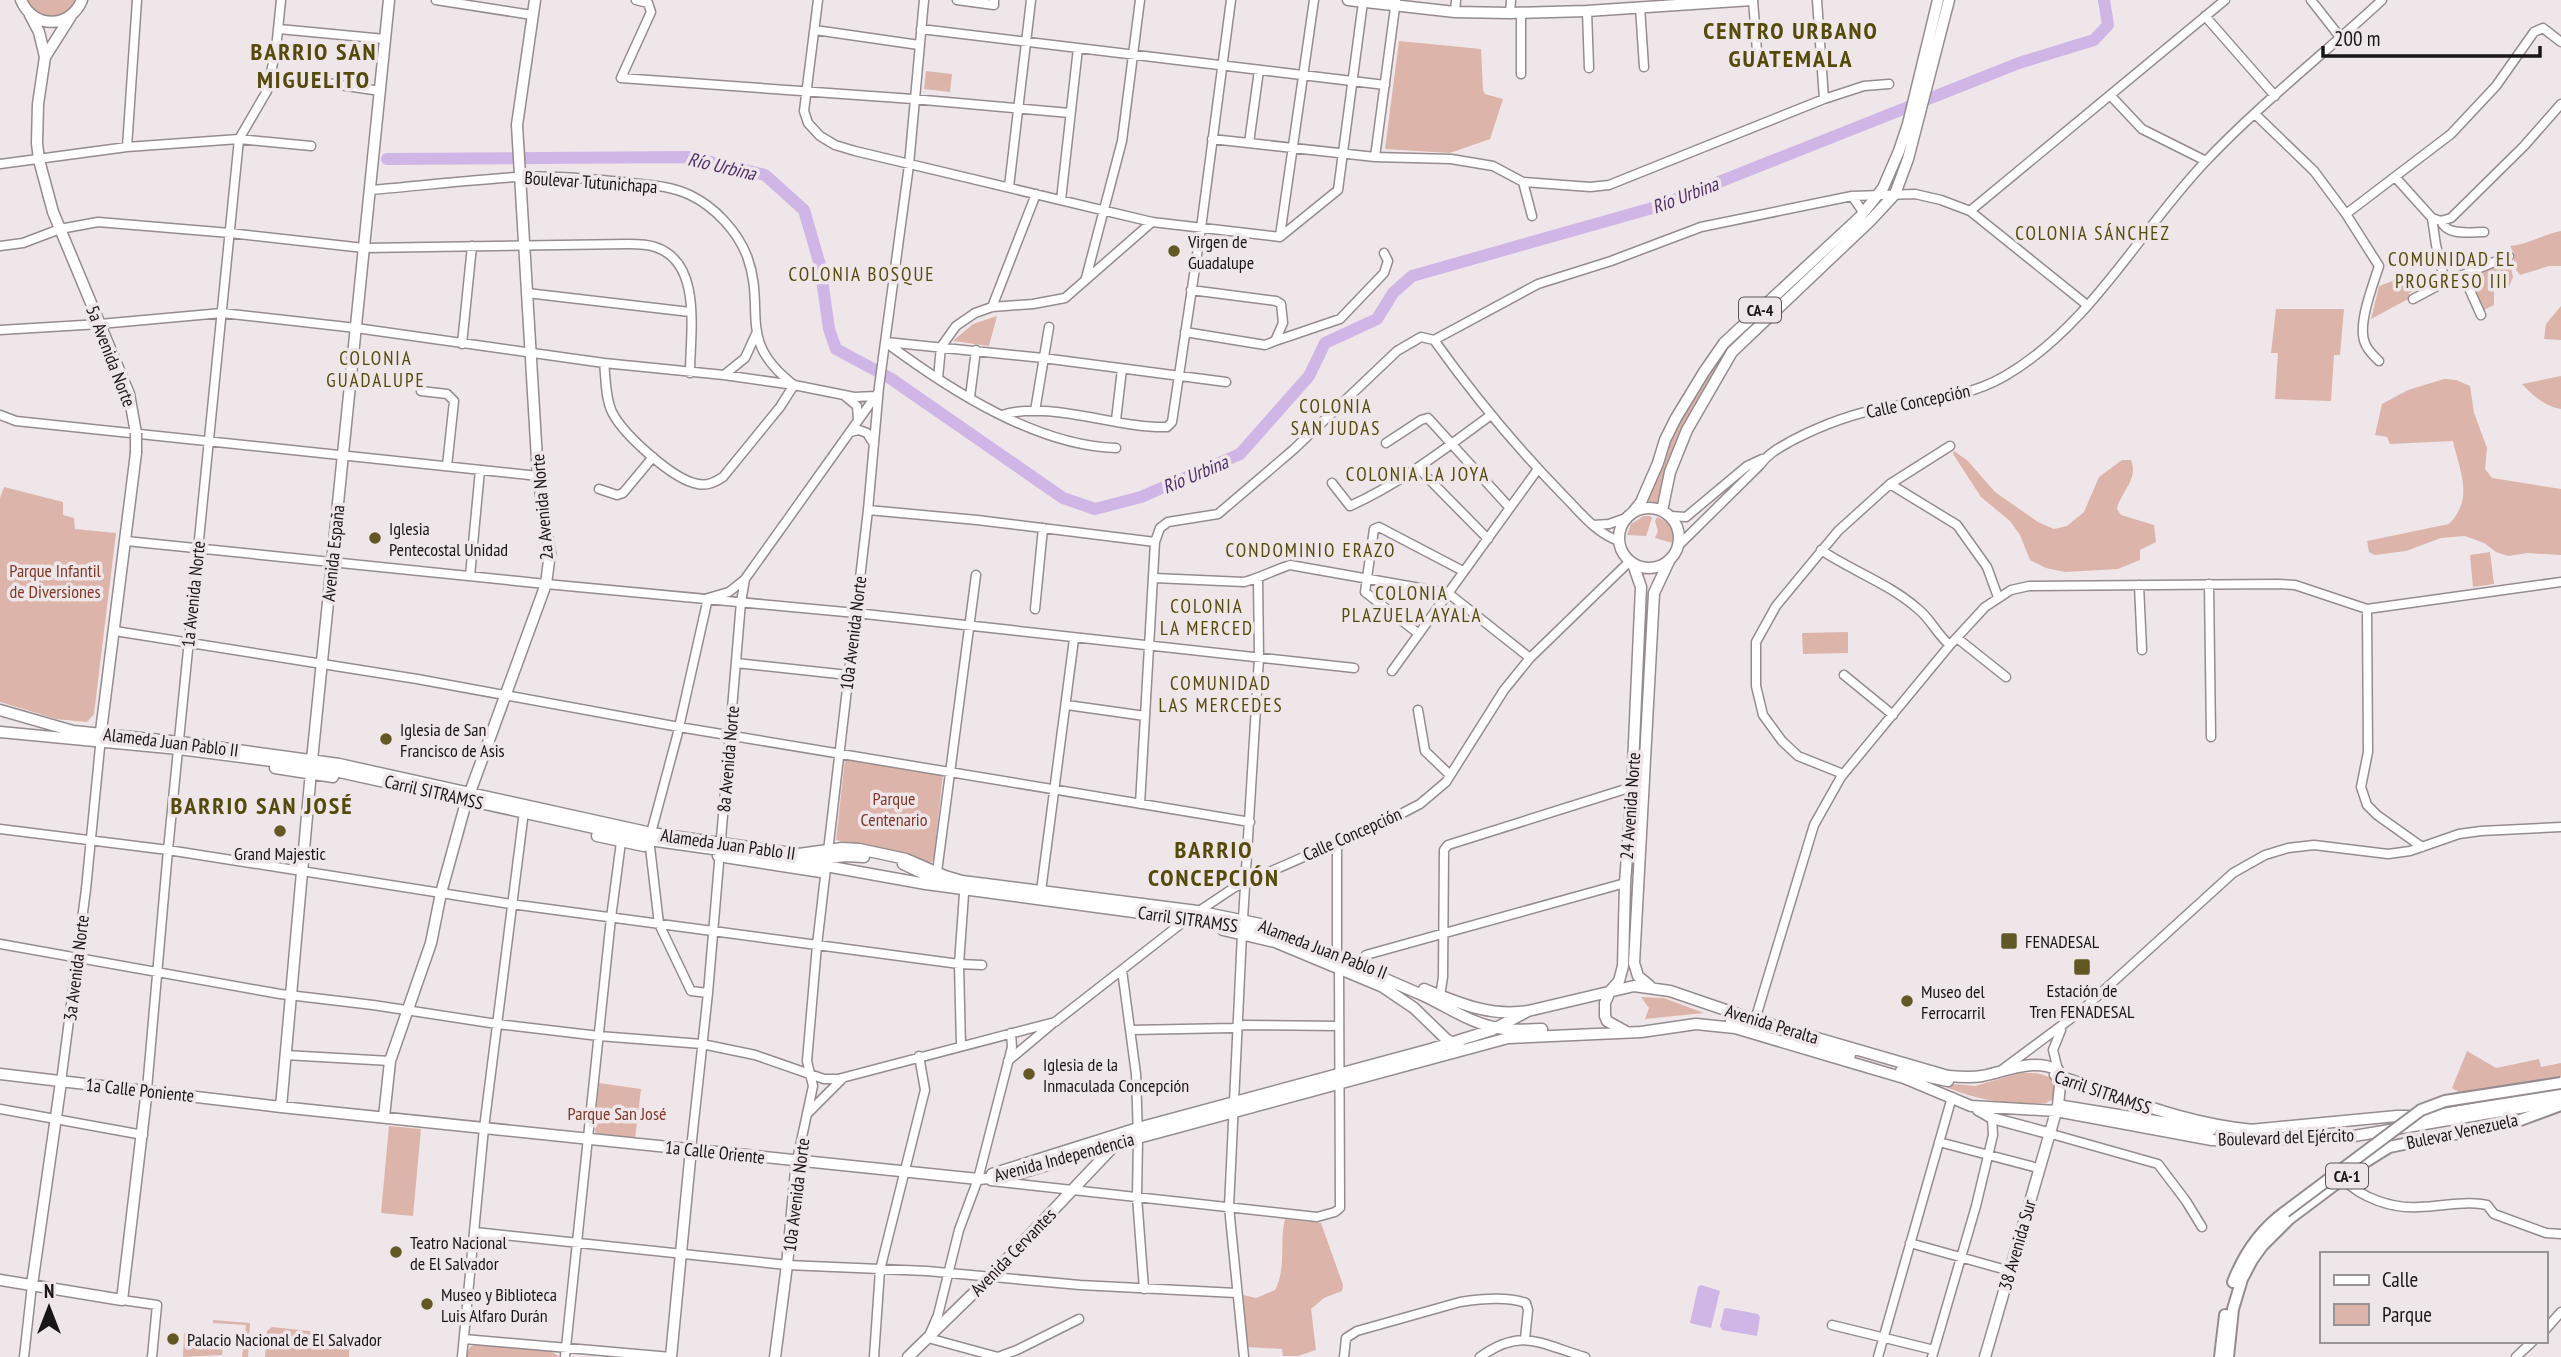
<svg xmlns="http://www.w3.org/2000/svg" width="2561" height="1357" viewBox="0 0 2561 1357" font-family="'PT Sans Narrow',sans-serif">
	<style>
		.green { fill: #dcb4aa }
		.water { fill: #d0b6e6 }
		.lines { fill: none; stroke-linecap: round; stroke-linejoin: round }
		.river { stroke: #d0b6e6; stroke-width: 12 }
		.minor-casing { stroke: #948c8f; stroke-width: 11 }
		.major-casing { stroke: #948c8f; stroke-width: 13 }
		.highway-casing { stroke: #948c8f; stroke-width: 14 }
		.minor { stroke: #fff; stroke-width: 8 }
		.major { stroke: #fff; stroke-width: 10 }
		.highway { stroke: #fff; stroke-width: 10 }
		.major-bridge-casing { stroke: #948c8f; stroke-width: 13; stroke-linecap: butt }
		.highway-bridge-casing { stroke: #948c8f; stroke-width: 14; stroke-linecap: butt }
		.major-bridge { stroke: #fff; stroke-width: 10 }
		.highway-bridge { stroke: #fff; stroke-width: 10 }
		.poi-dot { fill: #615824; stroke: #efe6ea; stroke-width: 2.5 }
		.labels { text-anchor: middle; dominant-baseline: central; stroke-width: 7; stroke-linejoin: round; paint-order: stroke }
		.shield { fill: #efe6ea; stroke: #5a5457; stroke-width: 2 }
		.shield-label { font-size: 16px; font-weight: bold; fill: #1a1618 }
		.street-label { font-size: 18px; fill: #1a1618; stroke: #efe6ea }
		.poi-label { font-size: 18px; fill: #1a1618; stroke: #efe6ea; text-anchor: start }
		.park-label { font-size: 18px; fill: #7f3827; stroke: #efe6ea }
		.water-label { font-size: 19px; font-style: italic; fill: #502f69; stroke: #efe6ea }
		.neighbourhood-label { font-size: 19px; letter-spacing: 2px; fill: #544a09; stroke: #efe6ea }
		.district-label { font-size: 24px; font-weight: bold; letter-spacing: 2px; fill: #544a09; stroke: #efe6ea }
	</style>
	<rect width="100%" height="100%" fill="#efe6ea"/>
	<!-- green -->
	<path class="green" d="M26,0H78C66,25 40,22 26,0Z
		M1399,41L1481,49L1483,90L1485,94L1503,99L1490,139L1450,153L1385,149Z
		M926,71L952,74L950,92L924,89Z
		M1875,201L1882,202L1874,213L1742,335C1699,387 1675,438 1659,503L1648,501L1676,425L1705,376L1734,339Z
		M2561,231V266H2549L2520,275L2514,267V253L2510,246C2527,245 2544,234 2561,231Z
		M2509,257L2513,277L2508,289L2499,285L2494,291V305L2482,311L2467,277Z
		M2409,275L2414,291L2409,293L2410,298L2371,319L2379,286Z
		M2561,306V340L2544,339L2546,324Z
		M2276,309H2344L2340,355H2334L2331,401L2275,399L2278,353H2271Z
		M997,316L989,346L953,341L973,324Z
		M2561,376V409C2545,406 2533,396 2522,384Z
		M2444,379L2456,380L2470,386L2474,413L2487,448L2485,469L2492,478L2561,489V555L2527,553L2508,556L2496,552L2484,543L2465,536L2441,538L2406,551L2375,555L2369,552L2367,541L2449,524C2475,498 2459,470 2453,441L2390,444L2387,437L2375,435L2382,404L2408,390Z
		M1954,451L1968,461L1995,492L2038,522L2054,529L2067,526L2084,512L2099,477L2122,460H2131C2139,480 2120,492 2117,509L2121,515L2154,525L2156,542L2140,550V560L2118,569L2065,572L2046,568L2030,560L2020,535L2010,521L1981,497L1953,454Z
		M4,487L63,502V515L74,518L75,529L116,533L94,714L87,722L56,719L0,702V498Z
		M1644,516H1650L1652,518L1646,536L1627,535L1631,524Z
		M1657,517C1669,521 1675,531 1672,543L1655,538L1658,531L1655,521Z
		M2490,552L2494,584L2473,587L2470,555Z
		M1848,632V653L1803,654L1802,633Z
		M845,759L943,774L934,857L932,862L928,863L908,854L836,840Z
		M1641,997L1664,998L1704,1013L1645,1019L1649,1008Z
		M2467,1051L2496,1068L2539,1059L2541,1067L2561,1063V1077L2464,1095L2452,1088Z
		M2020,1073C2034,1073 2047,1072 2056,1084L2054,1099L2046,1103C2003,1105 1974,1100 1934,1082L1975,1086Z
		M599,1083L641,1089L635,1139L602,1136L595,1132Z
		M389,1126L421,1129L413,1216L381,1213Z
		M1285,1219L1321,1223L1343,1285L1342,1291L1324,1298L1311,1309L1316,1350L1298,1356H1283L1282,1349L1247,1347L1243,1295L1256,1298L1275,1290C1287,1267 1279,1242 1285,1219Z
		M213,1320L250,1323L248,1357H242L246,1325L213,1323Z
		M272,1327L345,1335L350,1340L349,1357H265L267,1331Z
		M184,1333L193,1334V1341L212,1343L214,1336L224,1337L222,1355L183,1357Z
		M479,1343L549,1350L560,1357H465L470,1347Z"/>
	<!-- water -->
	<path class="water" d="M1701,1285L1720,1291L1711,1328L1690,1323L1698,1287Z
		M1726,1308L1758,1314L1760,1317L1757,1336L1722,1330L1720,1326L1724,1309Z"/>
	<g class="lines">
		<!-- river -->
		<path class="river" d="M387,159L689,157L765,175L804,210L820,265L829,329L836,349L890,378L1063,498L1095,509L1141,497L1240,454L1309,376L1325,343L1377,319L1393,293L1412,276L1656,207L2019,63L2094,40L2108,25L2104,0"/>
		<!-- minor casing -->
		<g class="minor-casing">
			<path id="minor" d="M436,0L532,15
				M636,0L648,3L651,12L621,78L913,99L1070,113
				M818,0L804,111L808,123L820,136L835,145L855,151L1152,222L1280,237L1338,190L1363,2
				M957,0L994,5V0
				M1753,0L1758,64L1821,60
				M1817,0L1824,99
				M2311,0L2340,37
				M1640,7L1644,67
				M1587,11L1589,68
				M1455,12L1456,0
				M1510,13L1511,0
				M1521,13V74
				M2205,16L2275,96
				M279,29L385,39
				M921,29L1385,85
				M815,30L919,45
				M300,79L380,91
				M2110,95L2142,129L2206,161
				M2255,114L2314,171L2346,214L2379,266C2373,285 2357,325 2365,343C2367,350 2374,356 2379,361
				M1212,139L1375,157L1451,159L1493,166L1523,182L1590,187L1609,185L1824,99L1864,86L1889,84
				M1249,143L1259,70
				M127,147L137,0
				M1375,157L1396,0
				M0,164L127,147L239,139L311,146
				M2396,178L2432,218L2441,221L2451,218L2524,146L2561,104
				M1523,182L1532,216
				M1009,187L1031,0
				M369,190C419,186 468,180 517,177C552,175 589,179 623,182C646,185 669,185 690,195C715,207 737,231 747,256C767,311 735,340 794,385L780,407L723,477C715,482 708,486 698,484C673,480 623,434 612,412C605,397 606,379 604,363
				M1852,196L1863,212
				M1061,200L1078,48
				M1970,211L2225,0
				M2346,214L2451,134L2496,86L2534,32L2543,28L2561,42
				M2432,218L2436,245L2445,282
				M2441,221C2447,236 2469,232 2484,232
				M1280,236L1314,0
				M0,246L23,243L60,229L98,222L230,233L364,248L628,244C637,244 647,244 655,247C703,262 690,334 690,373
				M2463,275L2481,315
				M1086,278L1122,141L1140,0
				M527,293L690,312
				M2413,299L2445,282L2509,256
				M992,307L1036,194
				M0,330L100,324L222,313L356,328L604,363L724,375L794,385L854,397L876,396
				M1185,332L1265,345L1275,341L1283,323L1281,304L1276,301L1191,290
				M1434,340C1474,396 1517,448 1565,497C1582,514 1596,533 1619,541
				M1275,341L1340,319L1384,273L1388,261L1384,253
				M886,342L1043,358L1226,382
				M462,344L472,246
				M888,344C950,390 1037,446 1116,448
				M724,375L745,358L756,334
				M938,378L941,347L956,326L975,313L992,307L1033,304L1065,298L1152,222
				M421,391L447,394L454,401L447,466
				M846,397L857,406L858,420
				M970,397L976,350
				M1035,411L1049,327
				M0,415L16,421L538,476
				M1002,415C1050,400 1118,429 1167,427L1172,422L1201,228L1231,0
				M1116,420L1122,369
				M850,432L859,430L867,433L874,444
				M1386,443L1421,420L1428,418L1509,507
				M1418,468L1488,539
				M1332,483L1350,506C1401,483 1446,448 1491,415
				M1890,484L1957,525L1987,567L1998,597
				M599,489L617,495L623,493L653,457
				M868,510L977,520L1155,542
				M1670,516L1686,517L1747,466L1762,459
				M1593,525L1609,524L1626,518
				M126,541L546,584L856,613L1354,668
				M1677,547L1760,465C1768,453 1781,447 1793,440C1824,424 1854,413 1888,407C1928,400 1969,397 2005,376C2091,326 2139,231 2206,161C2261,103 2324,54 2382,0
				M1821,550C1852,571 1890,584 1918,609C1931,619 1937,635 1950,645
				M470,576L480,470
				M1154,578L1244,582C1260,578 1274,570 1290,565L1448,593L1530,658
				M2209,584L2211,737
				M2139,585L2142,650
				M1035,609L1043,528
				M2367,609L2368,752L2361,787L2367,805L2377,815L2422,847
				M115,631L417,679L679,727L1250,822
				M1419,634L1365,592L1374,529L1379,527L1463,571
				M1957,638L2006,677
				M736,663L848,675
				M1392,671L1538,469
				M1844,675L1893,715
				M1067,705L1145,716
				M1418,710L1425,751L1450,775
				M1843,774L1798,756L1782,741L1763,715L1756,686V642L1776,606L1838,531L1890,484L1950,446
				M1140,804L1155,542L1160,528L1168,522L1218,514L1293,450L1397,351L1421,337L1434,340L1538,284L1611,261L1701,227L1852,196L1915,194L1941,200L1970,211L2087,305
				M0,829L168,850L511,904L959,964L982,965
				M651,833L677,736L708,598L729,592L744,580
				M1337,841V952
				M650,847L659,924L691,991L708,993
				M937,872L976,575
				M1041,891L1074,639
				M1243,919L1259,658L1258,579
				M1242,934L1229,1207L1244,1357
				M0,944L280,994L373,1005L497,1024L599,1036L702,1044L755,1055L824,1079H838L1055,1022L1187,919L1235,887L1395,817L1420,804L1446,782L1504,690L1530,658L1630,561
				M1366,955L1625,883
				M1122,970L1136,1074L1138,1138L1137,1197L1144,1289
				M1440,996L1443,977L1444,850L1448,845L1632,787
				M1755,1020L1814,825L1841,777L1950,645L1985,607L2011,590L2029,586L2277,584L2295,585L2367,609L2561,582
				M1131,1030L1233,1028L1244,1025L1339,1026
				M1011,1033L1012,1047L978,1179L959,1230L938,1315L928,1338L998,1357L1017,1350L1079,1319
				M961,1046L959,964L964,894
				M285,1055L390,1061
				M1008,1061L1052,1024
				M2003,1069L2081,1011L2233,873L2265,855L2288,848L2314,845L2388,854L2410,851L2459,834L2481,831L2561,827
				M2058,1070L2053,1050L2061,1030
				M61,1082L86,889L100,747
				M147,1089L168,850L239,139L267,91L276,49L281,0
				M0,1109L143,1135
				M807,1114L842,1079
				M2048,1133L2158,1164L2186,1201L2202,1227
				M1939,1142L2038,1168
				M691,1149L708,993L741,602L745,579L877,394
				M797,1160L813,1086L807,1061L817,945L868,510L879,387L909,165L924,0
				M2343,1179C2361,1198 2393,1209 2419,1207C2440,1207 2460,1201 2481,1204L2487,1205L2494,1214L2546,1233L2561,1234
				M991,1181L1317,1217L1335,1212L1340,1208L1339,967
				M475,1232L787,1265L927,1271L1080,1285L1236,1293
				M1910,1243L2010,1271
				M122,1300L157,1305L152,1357
				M1832,1325L1934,1350
				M2545,1330L2561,1312
				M464,1339L671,1357
				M24,1357L32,1285
				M462,1357L484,1128L523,819
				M565,1357L611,918L621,842
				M874,1357L880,1270L925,1090L919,1056
				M1344,1357L1346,1338L1357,1331L1460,1302C1479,1299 1507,1296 1526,1303L1528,1310L1525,1339
				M1480,1357C1522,1327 1540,1344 1585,1357
				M1878,1357L1952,1097
				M1932,1357L1976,1206L1993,1135L1992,1118
				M2516,1357L2533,1341"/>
		</g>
		<!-- major casing -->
		<g class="major-casing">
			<path id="major" d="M21,0C33,29 70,29 82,0
				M1348,0L1455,12L1510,13L1587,11L1752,0
				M30,15L39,32L45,57
				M71,16L45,57L38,104L37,143L39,160L53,212L129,394L136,433
				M1619 538a30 30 0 1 1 60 0a30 30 0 1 1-60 0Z
				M1662,511L1670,472L1687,430L1732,352L1870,221L1895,194L1908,159L1949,0
				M1633,512L1641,502L1658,463L1665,440L1676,418L1704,372L1724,343L1860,217L1883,188L1899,151L1908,124L1938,0
				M0,710L73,731L180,742L339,764L651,833L799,854L842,848L859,849L906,859L945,876L962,881L1197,911L1260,924
				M0,732L179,749L312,766L649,840L798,861L926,884L1245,927C1306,941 1363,970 1420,994C1447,1006 1474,1026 1504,1029C1516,1031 1529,1029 1542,1029
				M100,739L136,453
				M275,768L333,777
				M597,836L644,846
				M718,856L821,872
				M809,860L846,856L864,857
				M903,864L943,883
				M1223,930L1275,942L1383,987L1414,1008L1446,1039L1463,1050
				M1650,986L1638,976L1634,963L1654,593L1670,559
				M1424,989C1459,1003 1490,1017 1528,1011
				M1731,1021L1754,1026
				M1625,1031L1607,1021L1605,1016V1003L1610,991L1619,981L1623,966L1625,883L1632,787L1641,587L1633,564
				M1787,1036L1850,1055
				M1901,1071L1948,1081
				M0,1074L281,1107L978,1179L1011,1176L1138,1138L1508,1038L1641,1032L1696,1024L1735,1028L1853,1063L1904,1078L1971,1106L2056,1111L2212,1140L2241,1141L2354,1136L2561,1101
				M2055,1075C2125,1097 2179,1123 2253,1130
				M2063,1106L2211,1130
				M281,1107L312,760L389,0
				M1978,1110L1992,1118L2048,1133
				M384,1117L390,1061L431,943L441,893L465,806L546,584L550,553L538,476L517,125L535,0
				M2250,1130L2397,1116H2432L2561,1093
				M992,1174L1138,1128L1431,1049L1492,1030L1528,1011L1634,986L1670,991L1755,1020L1948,1076C1960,1077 1971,1078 1982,1076C2008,1071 2032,1058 2058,1070L2060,1085L2058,1105L1985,1357
				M0,1280L122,1300L147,1089
				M32,1285L61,1082
				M671,1357L691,1149
				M775,1357L787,1265L797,1160
				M908,1357L990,1277L1113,1147"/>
		</g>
		<!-- highway casing -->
		<g class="highway-casing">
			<path id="highway" d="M2233,1282C2244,1254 2260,1230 2285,1212
				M2220,1357L2225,1315
				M2228,1357L2233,1309L2242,1279L2252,1260L2262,1246L2289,1219L2365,1162L2389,1147L2515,1122L2561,1105"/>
		</g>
		<!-- minor -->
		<use href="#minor" class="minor"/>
		<!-- major -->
		<use href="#major" class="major"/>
		<!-- highway -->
		<use href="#highway" class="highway"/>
		<!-- major-bridge casing -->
		<g class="major-bridge-casing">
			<path id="major-bridge" d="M136,453V433"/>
		</g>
		<!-- highway-bridge casing -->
		<g class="highway-bridge-casing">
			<path id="highway-bridge" d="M2285,1212L2421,1110L2445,1101L2561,1083"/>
		</g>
		<!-- major-bridge -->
		<use href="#major-bridge" class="major-bridge"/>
		<!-- highway-bridge -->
		<use href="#highway-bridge" class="highway-bridge"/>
	</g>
	<!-- markers -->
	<g class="poi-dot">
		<circle cx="1174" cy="251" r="7"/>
		<circle cx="375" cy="538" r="7"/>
		<circle cx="386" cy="739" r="7"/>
		<circle cx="280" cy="831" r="7"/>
		<rect x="2000" y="932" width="18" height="18" rx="3.5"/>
		<rect x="2073" y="958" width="18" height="18" rx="3.5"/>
		<circle cx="1907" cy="1001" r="7"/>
		<circle cx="1029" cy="1074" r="7"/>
		<circle cx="396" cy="1252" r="7"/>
		<circle cx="427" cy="1304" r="7"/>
		<circle cx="173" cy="1339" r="7"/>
	</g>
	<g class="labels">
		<!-- shield labels -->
		<g class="shield">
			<rect x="1739" y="297.5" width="42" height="25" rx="5"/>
			<rect x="2326" y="1163.5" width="42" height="25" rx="5"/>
		</g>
		<g class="shield-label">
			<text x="1760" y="310">CA-4</text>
			<text x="2347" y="1176">CA-1</text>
		</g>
		<!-- street labels -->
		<g class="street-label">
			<text transform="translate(591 182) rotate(4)">Boulevar Tutunichapa</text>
			<text transform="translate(111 356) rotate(69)">5a Avenida Norte</text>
			<text transform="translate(1918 401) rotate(-12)">Calle Concepción</text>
			<text transform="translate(542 507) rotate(-95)">2a Avenida Norte</text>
			<text transform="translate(333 553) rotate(-84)">Avenida España</text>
			<text transform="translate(193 594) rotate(-84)">1a Avenida Norte</text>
			<text transform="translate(853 633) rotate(-83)">10a Avenida Norte</text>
			<text transform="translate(171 742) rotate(7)">Alameda Juan Pablo II</text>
			<text transform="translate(728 759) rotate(-85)">8a Avenida Norte</text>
			<text transform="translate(434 792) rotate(13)">Carril SITRAMSS</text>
			<text transform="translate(1630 806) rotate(-86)">24 Avenida Norte</text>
			<text transform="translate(1352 834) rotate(-24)">Calle Concepción</text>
			<text transform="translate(728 844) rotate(8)">Alameda Juan Pablo II</text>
			<text transform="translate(1188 919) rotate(8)">Carril SITRAMSS</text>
			<text transform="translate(1323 949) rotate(21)">Alameda Juan Pablo II</text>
			<text transform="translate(76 968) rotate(-83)">3a Avenida Norte</text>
			<text transform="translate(1772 1024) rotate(17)">Avenida Peralta</text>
			<text transform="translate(140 1090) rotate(6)">1a Calle Poniente</text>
			<text transform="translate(2103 1092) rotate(19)">Carril SITRAMSS</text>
			<text transform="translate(2462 1131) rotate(-12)">Bulevar Venezuela</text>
			<text transform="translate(2286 1137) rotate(-2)">Boulevard del Ejército</text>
			<text transform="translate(715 1152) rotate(6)">1a Calle Oriente</text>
			<text transform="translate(1064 1157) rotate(-15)">Avenida Independencia</text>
			<text transform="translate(796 1195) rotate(-83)">10a Avenida Norte</text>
			<text transform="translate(2017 1245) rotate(-74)">38 Avenida Sur</text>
			<text transform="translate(1013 1252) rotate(-46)">Avenida Cervantes</text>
		</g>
		<!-- poi labels -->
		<g class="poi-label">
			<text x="1188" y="241">Virgen de<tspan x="1188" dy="21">Guadalupe</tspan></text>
			<text x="389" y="528">Iglesia<tspan x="389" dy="21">Pentecostal Unidad</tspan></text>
			<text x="400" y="729">Iglesia de San<tspan x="400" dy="21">Francisco de Asis</tspan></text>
			<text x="280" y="853" text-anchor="middle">Grand Majestic</text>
			<text x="2025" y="941">FENADESAL</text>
			<text x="2082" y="990" text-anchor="middle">Estación de<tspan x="2082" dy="21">Tren FENADESAL</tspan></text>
			<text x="1921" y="991">Museo del<tspan x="1921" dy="21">Ferrocarril</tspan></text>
			<text x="1043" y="1064">Iglesia de la<tspan x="1043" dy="21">Inmaculada Concepción</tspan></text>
			<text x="410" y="1242">Teatro Nacional<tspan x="410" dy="21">de El Salvador</tspan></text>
			<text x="441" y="1294">Museo y Biblioteca<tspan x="441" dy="21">Luis Alfaro Durán</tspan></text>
			<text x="187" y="1339">Palacio Nacional de El Salvador</text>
		</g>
		<!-- park labels -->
		<g class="park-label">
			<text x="55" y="570">Parque Infantil<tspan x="55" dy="21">de Diversiones</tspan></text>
			<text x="894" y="798">Parque<tspan x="894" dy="21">Centenario</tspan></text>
			<text x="617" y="1113">Parque San José</text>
		</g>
		<!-- water labels -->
		<g class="water-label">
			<text transform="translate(722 166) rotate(13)">Río Urbina</text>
			<text transform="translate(1685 195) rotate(-21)">Río Urbina</text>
			<text transform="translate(1195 474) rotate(-23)">Río Urbina</text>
		</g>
		<!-- neighbourhood labels -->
		<g class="neighbourhood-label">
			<text x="2093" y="233">COLONIA SÁNCHEZ</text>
			<text x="2452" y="259">COMUNIDAD EL<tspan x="2452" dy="22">PROGRESO III</tspan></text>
			<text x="862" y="274">COLONIA BOSQUE</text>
			<text x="376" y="358">COLONIA<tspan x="376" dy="22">GUADALUPE</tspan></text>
			<text x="1336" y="406">COLONIA<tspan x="1336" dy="22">SAN JUDAS</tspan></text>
			<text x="1418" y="474">COLONIA LA JOYA</text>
			<text x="1311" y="550">CONDOMINIO ERAZO</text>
			<text x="1412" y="593">COLONIA<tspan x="1412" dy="22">PLAZUELA AYALA</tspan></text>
			<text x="1207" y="606">COLONIA<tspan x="1207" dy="22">LA MERCED</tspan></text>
			<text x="1221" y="683">COMUNIDAD<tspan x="1221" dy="22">LAS MERCEDES</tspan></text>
		</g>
		<!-- district labels -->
		<g class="district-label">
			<text x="1791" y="30">CENTRO URBANO<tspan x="1791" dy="28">GUATEMALA</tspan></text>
			<text x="314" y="51">BARRIO SAN<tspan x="314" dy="28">MIGUELITO</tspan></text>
			<text x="262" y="805">BARRIO SAN JOSÉ</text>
			<text x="1214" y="849">BARRIO<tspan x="1214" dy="28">CONCEPCIÓN</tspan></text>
		</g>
	</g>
	<!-- legend -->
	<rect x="2320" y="1252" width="228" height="91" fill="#efe6ea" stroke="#9a9396" stroke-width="2"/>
	<rect x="2334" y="1275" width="35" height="10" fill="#ffffff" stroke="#9a9396" stroke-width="2"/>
	<text x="2382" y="1287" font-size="21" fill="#1a1618">Calle</text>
	<rect x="2334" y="1304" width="35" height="21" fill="#dcb4aa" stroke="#9a9396" stroke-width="2"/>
	<text x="2382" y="1322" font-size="21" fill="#1a1618">Parque</text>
	<!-- north arrow -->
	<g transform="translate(49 1308)" stroke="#efe6ea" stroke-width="5" paint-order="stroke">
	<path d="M0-5L12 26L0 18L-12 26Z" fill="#1a1618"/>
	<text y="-10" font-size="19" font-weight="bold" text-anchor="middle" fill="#1a1618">N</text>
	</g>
	<!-- scale -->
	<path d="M2323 46v10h217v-10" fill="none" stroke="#1a1618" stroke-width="3.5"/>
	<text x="2334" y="46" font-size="21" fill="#1a1618" stroke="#efe6ea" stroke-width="5" paint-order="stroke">200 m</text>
</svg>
